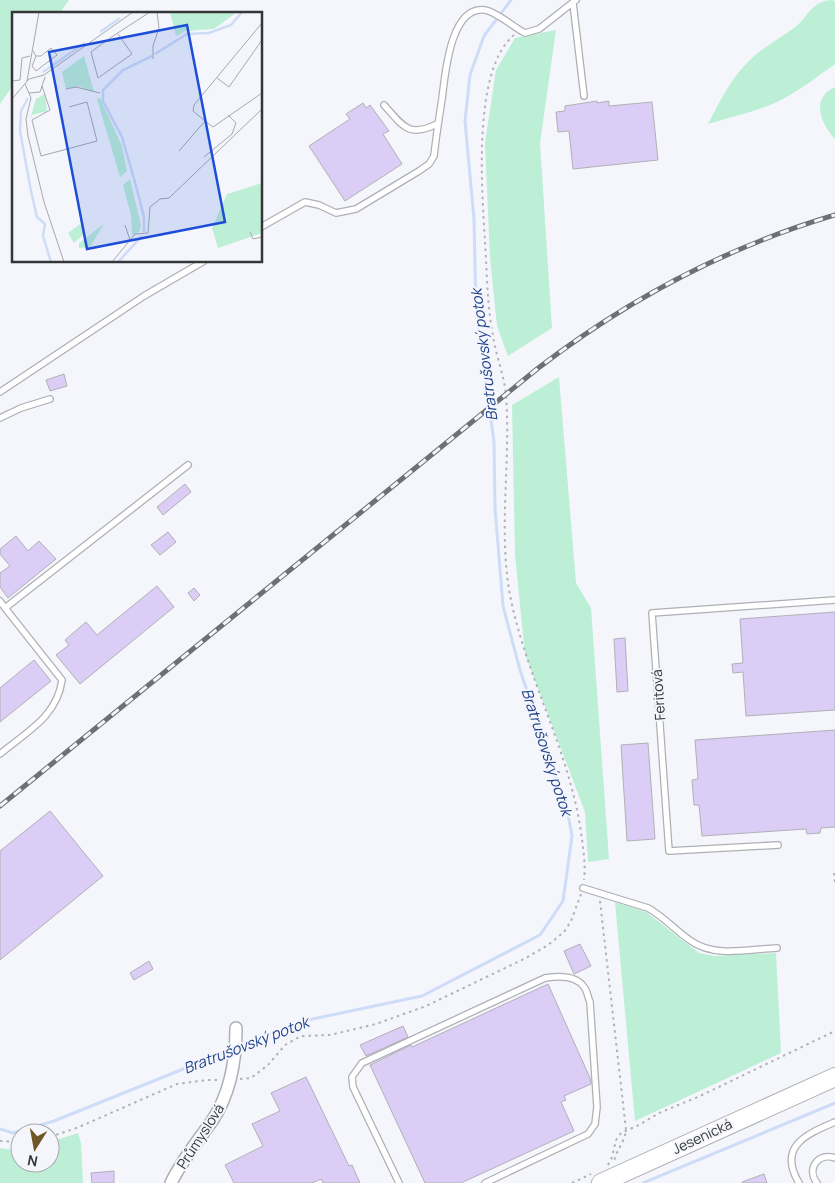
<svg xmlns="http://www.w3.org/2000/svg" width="835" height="1183" viewBox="0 0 835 1183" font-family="Manrope,sans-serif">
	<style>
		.green { fill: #bcefd6 }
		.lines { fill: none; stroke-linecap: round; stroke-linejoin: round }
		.stream { stroke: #cedcf7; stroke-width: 3 }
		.building { fill: #dccdf7; stroke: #b1b0b5 }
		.lane-casing { stroke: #aeb0b5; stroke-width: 8 }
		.street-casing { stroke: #aeb0b5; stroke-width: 14 }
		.primary-casing { stroke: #aeb0b5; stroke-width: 20 }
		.path { stroke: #b1b2b7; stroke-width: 2; stroke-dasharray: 2.5 4; stroke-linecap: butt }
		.lane { stroke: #fff; stroke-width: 5.5 }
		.street { stroke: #fff; stroke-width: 11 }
		.primary { stroke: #fff; stroke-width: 18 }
		.rail-casing { stroke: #6e7073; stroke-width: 5 }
		.rail { stroke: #f4f6fc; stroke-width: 3; stroke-dasharray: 9; stroke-linecap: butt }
		.labels { text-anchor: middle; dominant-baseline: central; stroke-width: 4; stroke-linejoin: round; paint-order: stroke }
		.street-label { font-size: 14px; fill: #353638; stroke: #f4f6fc }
		.water-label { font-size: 15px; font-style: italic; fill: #20418b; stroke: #f4f6fc }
		.inset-river { fill: none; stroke: #cedcf7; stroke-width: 2.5 }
		.inset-road { fill: none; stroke: #a8a9ae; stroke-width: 1 }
		.view { fill: #1d4ed8; fill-opacity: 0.15; stroke: #1d4ed8; stroke-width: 2.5 }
		.inset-edge { fill: none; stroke: #353638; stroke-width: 2.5 }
	</style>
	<rect width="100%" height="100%" fill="#f4f6fc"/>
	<!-- green -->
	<path class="green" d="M0,0H69L59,14H14V84L0,104Z
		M833,0L835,2V64C817,77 799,91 779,101C756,112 731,117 708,124C720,101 731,78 750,60C763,47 779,39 794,28C809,17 810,1 833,0Z
		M556,30L540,143L552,328L508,356L497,326L490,258L485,143L496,70L515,38Z
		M835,87V139C825,128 813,108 825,94C827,91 832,89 835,87Z
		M559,377L576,583L591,608L609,859L588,862L585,812L525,654L515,555L512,405Z
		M615,902L646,912L699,953L714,956L776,953L781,1053L635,1121Z
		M78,1133L81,1143L83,1183H0V1148L20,1151V1163H50V1142Z"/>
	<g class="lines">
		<!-- stream -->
		<path class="stream" d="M239,1046L303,1021L422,996L540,935L563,901L572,836L567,809L520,670L503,606L495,508L494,442L476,310L474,219L465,121L470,75L484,36L511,0
			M0,1129L13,1133L54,1121L233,1049
			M643,1183L835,1103"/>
	</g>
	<!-- building -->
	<path class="building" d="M597,101V103L609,101V106L652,102L658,160L573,169L569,131L558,132L556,112L565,111V106Z
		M363,103L366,108L370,105L389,131L383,134L402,164L345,201L309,146L350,119L346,114Z
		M64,374L67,386L50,391L46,380Z
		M185,484L191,492L163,515L157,507Z
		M168,532L176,542L160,555L151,545Z
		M16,536L28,551L39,541L56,559L8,598L0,587V573L10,566L0,554V549Z
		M157,586L174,607L80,684L56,655L69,645L65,640L86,622L97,635Z
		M194,588L200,595L194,601L188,593Z
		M835,612V710L746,716L743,672L733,673L732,664L743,663L740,619Z
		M625,638L628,691L617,692L614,639Z
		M34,660L51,681L0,722V688Z
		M835,730V827L821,828L820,833L807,834L806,829L702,836L699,805H694L692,780L698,779L695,740Z
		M648,743L655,839L627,841L621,745Z
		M50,811L103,876L0,960V851Z
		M580,944L591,966L574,974L564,951Z
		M149,961L153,969L134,980L130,973Z
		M548,984L590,1078L591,1084L564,1096L566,1100L561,1102L574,1131L461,1183H425L370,1065L411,1045L412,1047Z
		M403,1026L408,1037L366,1056L360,1045Z
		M306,1077L349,1166L352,1165L360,1183H323L321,1179L312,1183H234L225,1165L263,1146L252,1124L280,1111L271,1093Z
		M114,1171V1183H92L91,1173Z
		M764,1174L767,1183H742V1182Z"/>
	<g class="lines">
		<!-- lane casing -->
		<g class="lane-casing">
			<path id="lane" d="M573,3L584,96
				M384,105C403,126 408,138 437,124
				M261,227L305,202L319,205L336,213L356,209L419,171L429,164L434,156C436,137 439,118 442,99C445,76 450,5 485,10C497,12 513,27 525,33L539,29L576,0
				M0,392L144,296L204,261
				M0,418L21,408L50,399
				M0,601L5,608
				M0,754C26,732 57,717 62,680L5,608L188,465
				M778,845L669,851L652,613L835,600
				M583,888L648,908C663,916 676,931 691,941C715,958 749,949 777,948
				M399,1183L353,1087L352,1077L362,1063L545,978C557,976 576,975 584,987C587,990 588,998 590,1002L597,1107L595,1124L588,1134L485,1183
				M799,1183C777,1146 807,1134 835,1122
				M817,1183C806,1169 818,1152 835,1158"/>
		</g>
		<!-- street casing -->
		<g class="street-casing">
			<path id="street" d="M171,1183C182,1160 197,1142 212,1121C230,1094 236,1061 236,1028"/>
		</g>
		<!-- primary casing -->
		<g class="primary-casing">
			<path id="primary" d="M601,1183L835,1077"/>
		</g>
		<!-- path -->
		<path class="path" d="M514,35C472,70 482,190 485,241C487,273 487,305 493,336C496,356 504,375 506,395C511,462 498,530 510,595C526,677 569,750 581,832C583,848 586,864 584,880
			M834,873L835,883
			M600,901L626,1130C625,1142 616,1150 614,1162
			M240,1079L251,1078L268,1065L285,1045L301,1036L330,1035L376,1024L426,1006L526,958L548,945L564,932L571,921L581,894
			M50,1137L79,1127L177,1084L207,1080H220
			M0,1141L20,1142
			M608,1165L612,1157L616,1140L621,1133L639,1125L659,1113L700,1096L835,1031
			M572,1183L591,1174"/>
		<!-- lane -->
		<use href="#lane" class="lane"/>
		<!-- street -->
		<use href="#street" class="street"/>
		<!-- primary -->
		<use href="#primary" class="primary"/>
		<!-- rail casing -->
		<g class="rail-casing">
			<path id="rail" d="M0,806L537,369C627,300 726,247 835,215"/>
		</g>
		<!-- rail -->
		<use href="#rail" class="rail"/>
	</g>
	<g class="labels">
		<!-- street labels -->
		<g class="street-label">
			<text transform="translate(658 695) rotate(-94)">Feritová</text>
			<text transform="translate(200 1136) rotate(-57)">Průmyslová</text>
			<text transform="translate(702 1136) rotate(-25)">Jesenická</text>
		</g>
		<!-- water labels -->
		<g class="water-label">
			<text transform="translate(484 355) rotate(-97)">Bratrušovský potok</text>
			<text transform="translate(547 752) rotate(72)">Bratrušovský potok</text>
			<text transform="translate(246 1045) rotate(-21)">Bratrušovský potok</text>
		</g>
	</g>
	<!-- overview -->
	<g transform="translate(12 12)">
		<rect width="250" height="250" fill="#f4f6fc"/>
		<path d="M158,0H225L202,17L173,19L164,24ZM72,44L82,80L67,74L54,77L50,60ZM33,82L35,99L20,103L18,107L24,87ZM88,86L110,134L115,159L108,165L85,87ZM118,167L129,214L127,220L120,223L119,203L111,173ZM250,171V221L206,236L200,216L215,182ZM68,212L73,221L62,231L56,221ZM92,212L78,235L67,236V231Z" fill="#bcefd6"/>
		<path class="inset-river" d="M88,20L108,6M143,42L175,22L197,21L219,13L230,0M31,60L73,31M16,86L9,99L8,119L19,179L25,205L33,212L31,224L39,250M132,220V205L124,174L110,125L91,89V78L111,58L140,44M106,250L130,224"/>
		<path class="inset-road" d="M51,0H68M106,22L120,42L86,66L79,40L98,26L138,0M21,39L24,44H29L39,36L45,43L24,59L20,54L24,44M141,47V34L147,16L145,0M205,66L217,75L250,28M0,69L8,68L10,46L18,44M15,69L27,0M13,72L19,86L14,107L16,124L32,190L52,250M30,74L38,98L20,108L29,144L85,129L75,90L57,95M54,77L64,75L88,81M17,81L28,80L33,65M0,87L17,67L32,63L121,0M193,109L201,115L250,81M167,139L193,109L181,99L182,93L250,11M192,145L220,122L224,111L216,103M113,213L118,228M238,220L241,227L250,225M100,250L123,222L136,221L138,195L148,187L157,186L250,97"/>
		<path class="view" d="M175,13L213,210L75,237L37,40Z"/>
		<rect width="250" height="250" class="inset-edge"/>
	</g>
	<!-- north arrow -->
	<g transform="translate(35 1148) rotate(191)"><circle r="24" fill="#f4f6fc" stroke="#a8a9ae"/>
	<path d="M0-4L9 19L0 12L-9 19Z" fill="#705728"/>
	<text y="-8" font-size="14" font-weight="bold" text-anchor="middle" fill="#353638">N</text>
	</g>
</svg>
